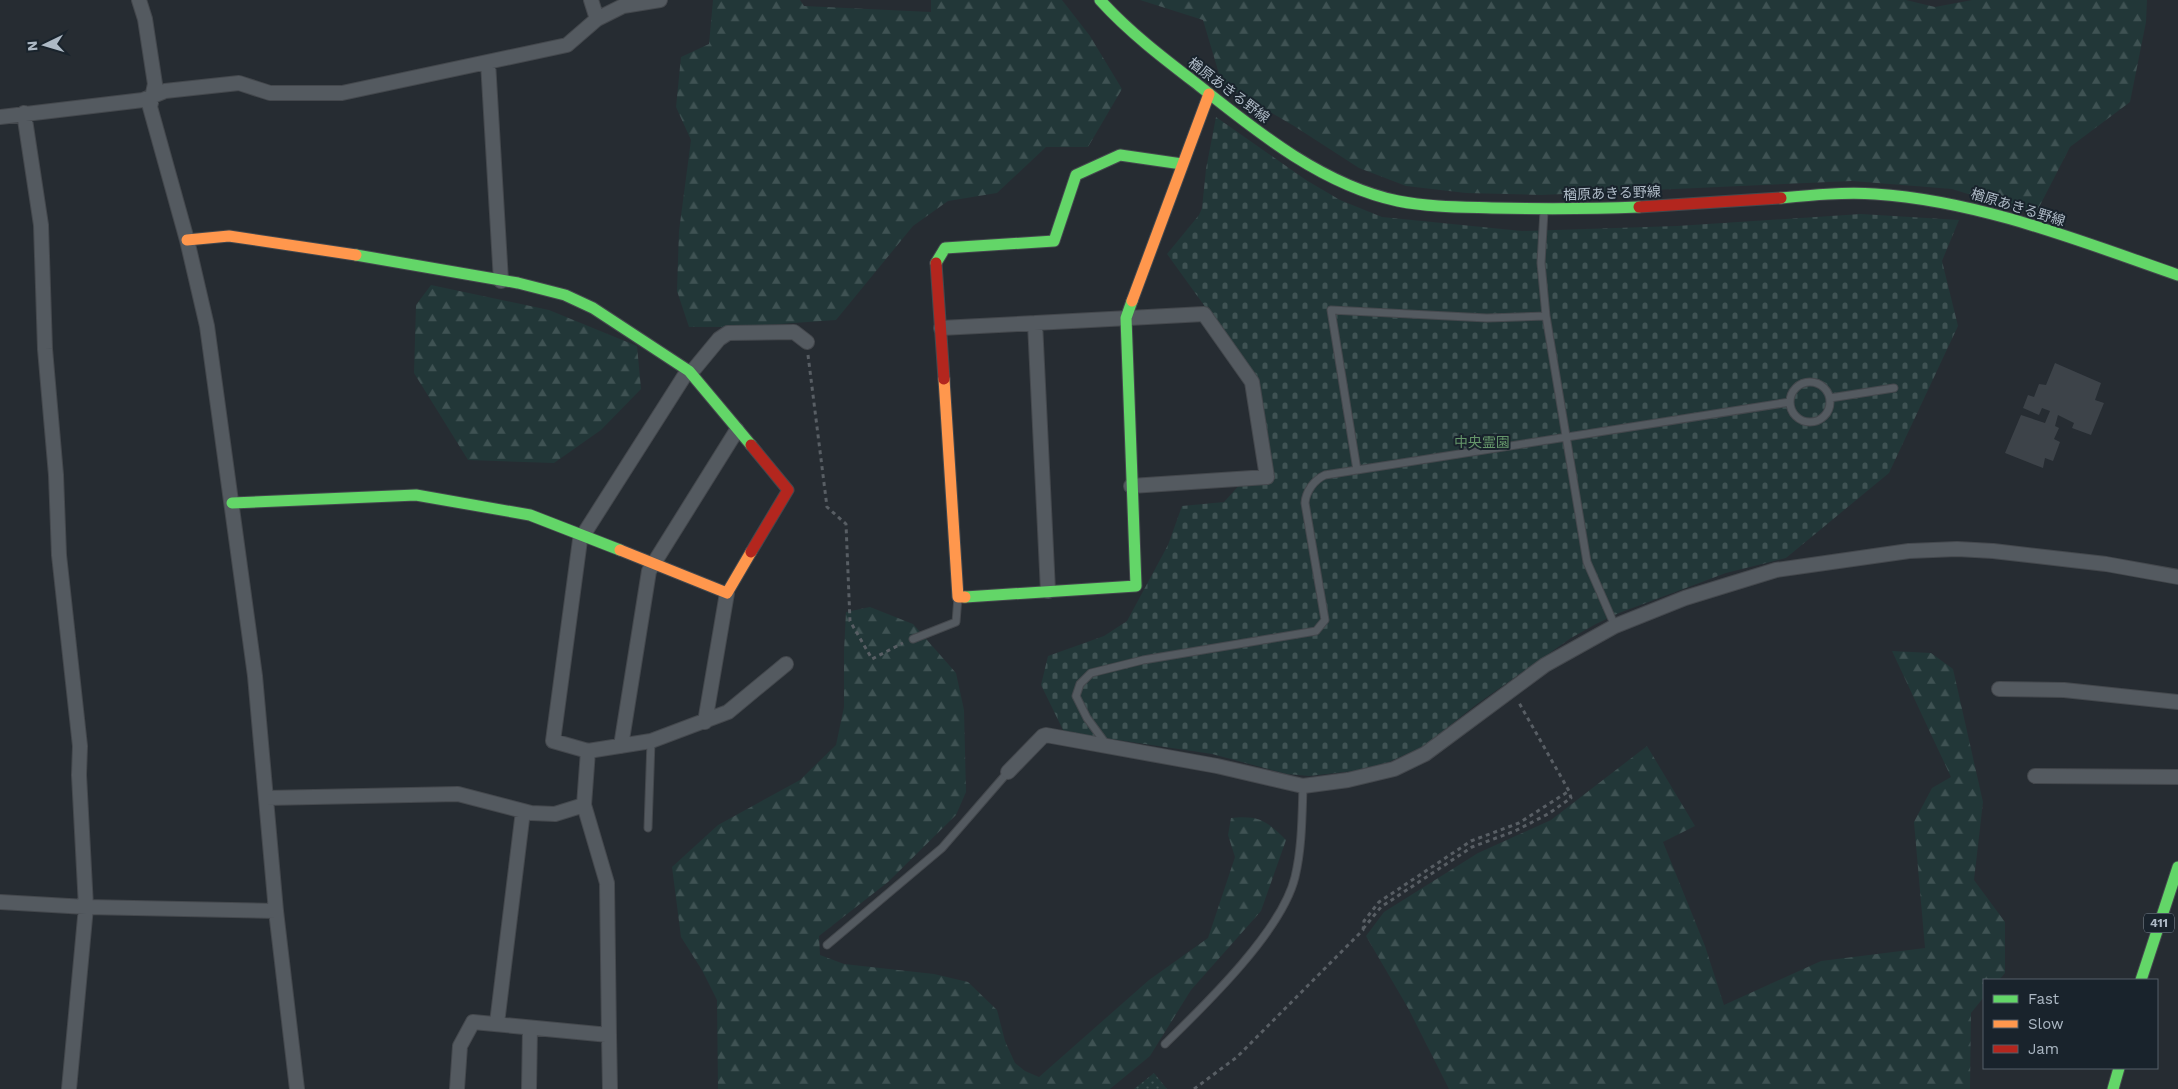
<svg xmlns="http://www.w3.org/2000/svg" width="2178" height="1089" viewBox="0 0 2178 1089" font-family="'Work Sans','Noto Sans JP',sans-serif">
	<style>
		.green { fill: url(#green-dots) }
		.forest { fill: url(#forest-firs) }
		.cemetery { fill: url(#cemetery-stones) }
		.building { fill: #3d4349 }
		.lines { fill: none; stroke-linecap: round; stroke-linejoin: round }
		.lane-casing { stroke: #44484d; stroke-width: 9 }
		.street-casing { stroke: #44484d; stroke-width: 16 }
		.fast-casing { stroke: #44484d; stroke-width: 13 }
		.slow-casing { stroke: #44484d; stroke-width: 13 }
		.jam-casing { stroke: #44484d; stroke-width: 13 }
		.path { stroke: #585e64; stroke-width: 3; stroke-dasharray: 4 4; stroke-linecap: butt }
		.lane { stroke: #545a60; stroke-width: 7 }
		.street { stroke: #545a60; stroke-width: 14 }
		.fast { stroke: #63d668; stroke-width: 11 }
		.slow { stroke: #ff974d; stroke-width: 11 }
		.jam { stroke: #b3261e; stroke-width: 11 }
		.labels { text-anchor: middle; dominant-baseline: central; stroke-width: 4; stroke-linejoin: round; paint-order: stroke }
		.shield { fill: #19232c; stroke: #818c97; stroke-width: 1 }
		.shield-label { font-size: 12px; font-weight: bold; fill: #adb9c5 }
		.street-label { font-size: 14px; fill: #adb9c5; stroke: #19232c }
		.park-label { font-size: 14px; fill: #65966a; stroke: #19232c }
	</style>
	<defs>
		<pattern id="green-dots" width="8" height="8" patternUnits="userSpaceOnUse" patternTransform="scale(1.25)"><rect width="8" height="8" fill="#223738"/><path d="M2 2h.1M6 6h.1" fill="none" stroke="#3f5253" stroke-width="1.8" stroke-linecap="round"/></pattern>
		<pattern id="forest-firs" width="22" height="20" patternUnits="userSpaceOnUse" patternTransform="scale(1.25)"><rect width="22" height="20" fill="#223738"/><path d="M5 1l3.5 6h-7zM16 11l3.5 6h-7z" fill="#3f5253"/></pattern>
		<pattern id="cemetery-stones" width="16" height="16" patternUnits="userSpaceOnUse" patternTransform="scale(1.25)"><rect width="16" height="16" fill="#223738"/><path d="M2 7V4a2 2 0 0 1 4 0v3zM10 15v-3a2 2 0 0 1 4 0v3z" fill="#3f5253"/></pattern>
	</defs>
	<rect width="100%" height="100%" fill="#262c32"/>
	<!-- green -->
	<path class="green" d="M1154,1073L1167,1089H1134Z"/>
	<!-- forest -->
	<path class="forest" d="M713,0H800L804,6L931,12V0H1062L1090,36L1122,89L1088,147H1046L997,193L948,201L913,226L836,320L739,327H689L677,291L679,231L691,140L676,107L681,57L709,44Z
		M1140,0H1906L1935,7L1972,0H2147L2146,22L2130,102L2070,147L2035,215L1952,189L1852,181L1541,195L1466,193L1406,186L1359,168L1294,126L1222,84L1203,20Z
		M431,285L549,310L637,346L641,389L601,430L554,463L468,460L414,373L416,305Z
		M870,607L913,624L956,673L964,710L966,792L956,815L888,882L819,936L820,955L844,964L934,974L968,982L997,1010L1005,1041L1015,1063L1025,1071L1039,1077L1149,980L1208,938L1235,857L1228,835L1231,818C1259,815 1267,821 1286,840L1261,911L1191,990L1150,1056L1110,1089H718L717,1000L702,970L681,937L672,867L718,825L800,780L836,745L844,707V651L846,612Z
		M1892,651L1931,653L1953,669L1983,802L1974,880L2005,922V973L1999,980H1984V997L1971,1013L1970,1089H1449L1408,1008L1366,936L1384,912L1478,853L1551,820L1647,746L1695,826L1663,842L1705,946L1724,1005L1821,961L1925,948L1914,822L1932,788L1951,777Z"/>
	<!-- cemetery -->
	<path class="cemetery" d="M1216,117L1306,180L1340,200L1382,217L1522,231L1677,226L1861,214L1959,220L1942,261L1958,326L1889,473L1786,558L1726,573L1619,613L1596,624L1571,638L1477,704L1424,746L1389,762L1353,771L1309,776L1287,774L1212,754L1064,732L1041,685L1048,656L1104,636L1127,621L1168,545L1182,506L1224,502L1243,481H1270L1258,380L1167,254L1199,215L1202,208L1206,169Z"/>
	<!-- building -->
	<path class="building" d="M2055,363L2101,383L2095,400L2104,403L2091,435L2072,428L2074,423L2058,415L2055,426L2059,428L2054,439L2060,442L2053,461L2045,458L2043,468L2005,453L2021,415L2045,423L2050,411L2042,408L2039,415L2023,408L2028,395L2034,397L2039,384L2046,385Z"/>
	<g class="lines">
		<!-- lane casing -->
		<g class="lane-casing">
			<path id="lane" d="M1544,211L1541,263L1546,316L1587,562L1615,626
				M1790 402a20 20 0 1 1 40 0a20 20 0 1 1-40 0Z
				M1830,398L1894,388
				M1357,470L1331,310L1487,318L1546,316
				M913,639L956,622L958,597
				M1106,744L1087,718L1076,696L1080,684L1091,673L1143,660L1316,631L1325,620L1305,503C1306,491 1314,480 1325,475L1790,402
				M648,828L651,741
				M827,945L942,848L1008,772
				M1165,1044C1205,1005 1282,931 1295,877C1302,848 1302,816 1303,786"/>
		</g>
		<!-- street casing -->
		<g class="street-casing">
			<path id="street" d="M139,0L145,19L155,84L150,107L187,240L207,326L255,676L276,911L297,1089
				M591,0L597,19
				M488,62L501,281
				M24,113L41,225L45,349L56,475L59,555L80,746L79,775L86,907L69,1089
				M0,117L143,100L165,91L239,83L270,93H342L567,45L597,19L623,6L660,0
				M1035,323L1048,591
				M941,328L1204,314L1252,382L1267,477L1131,486
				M1999,689L2064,690L2178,702
				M705,722L727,593
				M621,746L649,571L737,430
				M588,751L651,741L728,712L786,664
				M1008,772L1043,736L1046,735L1217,766L1303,786L1348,780L1394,769L1425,754L1545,665L1615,626L1685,598L1776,570L1909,551L1957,549L1993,551L2106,564L2178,577
				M2035,776L2178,777
				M266,798L458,794L531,813L555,814L584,805
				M0,902L86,907L276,911
				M497,1023L523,811
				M609,1035L610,1089
				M457,1089L460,1046L473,1022L609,1035L607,883L584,805L588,751L553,741L580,540L685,375L695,368L719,339L728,333L794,332L807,342
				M529,1089L530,1028"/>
		</g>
		<!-- fast casing -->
		<g class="fast-casing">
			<path id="fast" d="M1100,0C1129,32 1163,58 1197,84C1256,131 1322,185 1398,201C1429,207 1461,207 1492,208C1541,209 1590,209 1639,207
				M1781,198C1812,195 1844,192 1875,194C1980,201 2080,241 2178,275
				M356,255L518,283L565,295L593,308L689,371L751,445
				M936,263L945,248L1054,241L1076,175L1120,155L1182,164
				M232,503L416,495L530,515L620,550
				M965,597L1136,586L1126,318L1132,301
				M2141,980L2178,867
				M2113,1089L2119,1068"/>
		</g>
		<!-- slow casing -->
		<g class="slow-casing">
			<path id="slow" d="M187,240L229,236L356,255
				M1132,301L1209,94
				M944,379L958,597H965
				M620,550L727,593L751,552"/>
		</g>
		<!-- jam casing -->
		<g class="jam-casing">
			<path id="jam" d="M1639,207L1781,198
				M936,263L944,379
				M751,445L788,490L751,552"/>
		</g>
		<!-- path -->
		<path class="path" d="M808,355L827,507L846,524L850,621L872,659L903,643
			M1363,929L1381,907L1472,847L1515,831L1548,814L1571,798L1569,791L1518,701
			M1194,1089L1237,1057L1363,930L1364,921L1379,902L1471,841L1519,823L1569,791"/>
		<!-- lane -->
		<use href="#lane" class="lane"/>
		<!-- street -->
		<use href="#street" class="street"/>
		<!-- fast -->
		<use href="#fast" class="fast"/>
		<!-- slow -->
		<use href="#slow" class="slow"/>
		<!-- jam -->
		<use href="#jam" class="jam"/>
	</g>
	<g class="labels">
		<!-- shield labels -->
		<rect class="shield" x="2144" y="913.5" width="30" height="19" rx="4"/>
		<g class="shield-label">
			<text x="2159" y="923">411</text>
		</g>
		<!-- street labels -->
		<g class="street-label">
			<text transform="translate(1229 90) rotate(37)">楢原あきる野線</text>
			<text transform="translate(1612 193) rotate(-2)">楢原あきる野線</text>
			<text transform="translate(2018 207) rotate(17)">楢原あきる野線</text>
		</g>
		<!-- park labels -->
		<g class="park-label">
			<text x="1482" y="442">中央霊園</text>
		</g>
	</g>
	<!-- legend -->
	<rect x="1983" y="979" width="175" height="90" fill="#19232c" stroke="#545f69"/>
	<rect x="1993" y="995" width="25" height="8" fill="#63d668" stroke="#545f69"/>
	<text x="2028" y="1004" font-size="15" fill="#adb9c5">Fast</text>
	<rect x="1993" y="1020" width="25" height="8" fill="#ff974d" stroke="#545f69"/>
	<text x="2028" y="1029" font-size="15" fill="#adb9c5">Slow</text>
	<rect x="1993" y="1045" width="25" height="8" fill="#b3261e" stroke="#545f69"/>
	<text x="2028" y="1054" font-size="15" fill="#adb9c5">Jam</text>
	<!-- north arrow -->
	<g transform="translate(45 45) rotate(265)" stroke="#19232c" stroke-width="4" paint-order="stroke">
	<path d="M0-4L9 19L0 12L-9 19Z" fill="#adb9c5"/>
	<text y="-8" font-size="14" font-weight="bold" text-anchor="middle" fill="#adb9c5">N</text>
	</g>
</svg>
